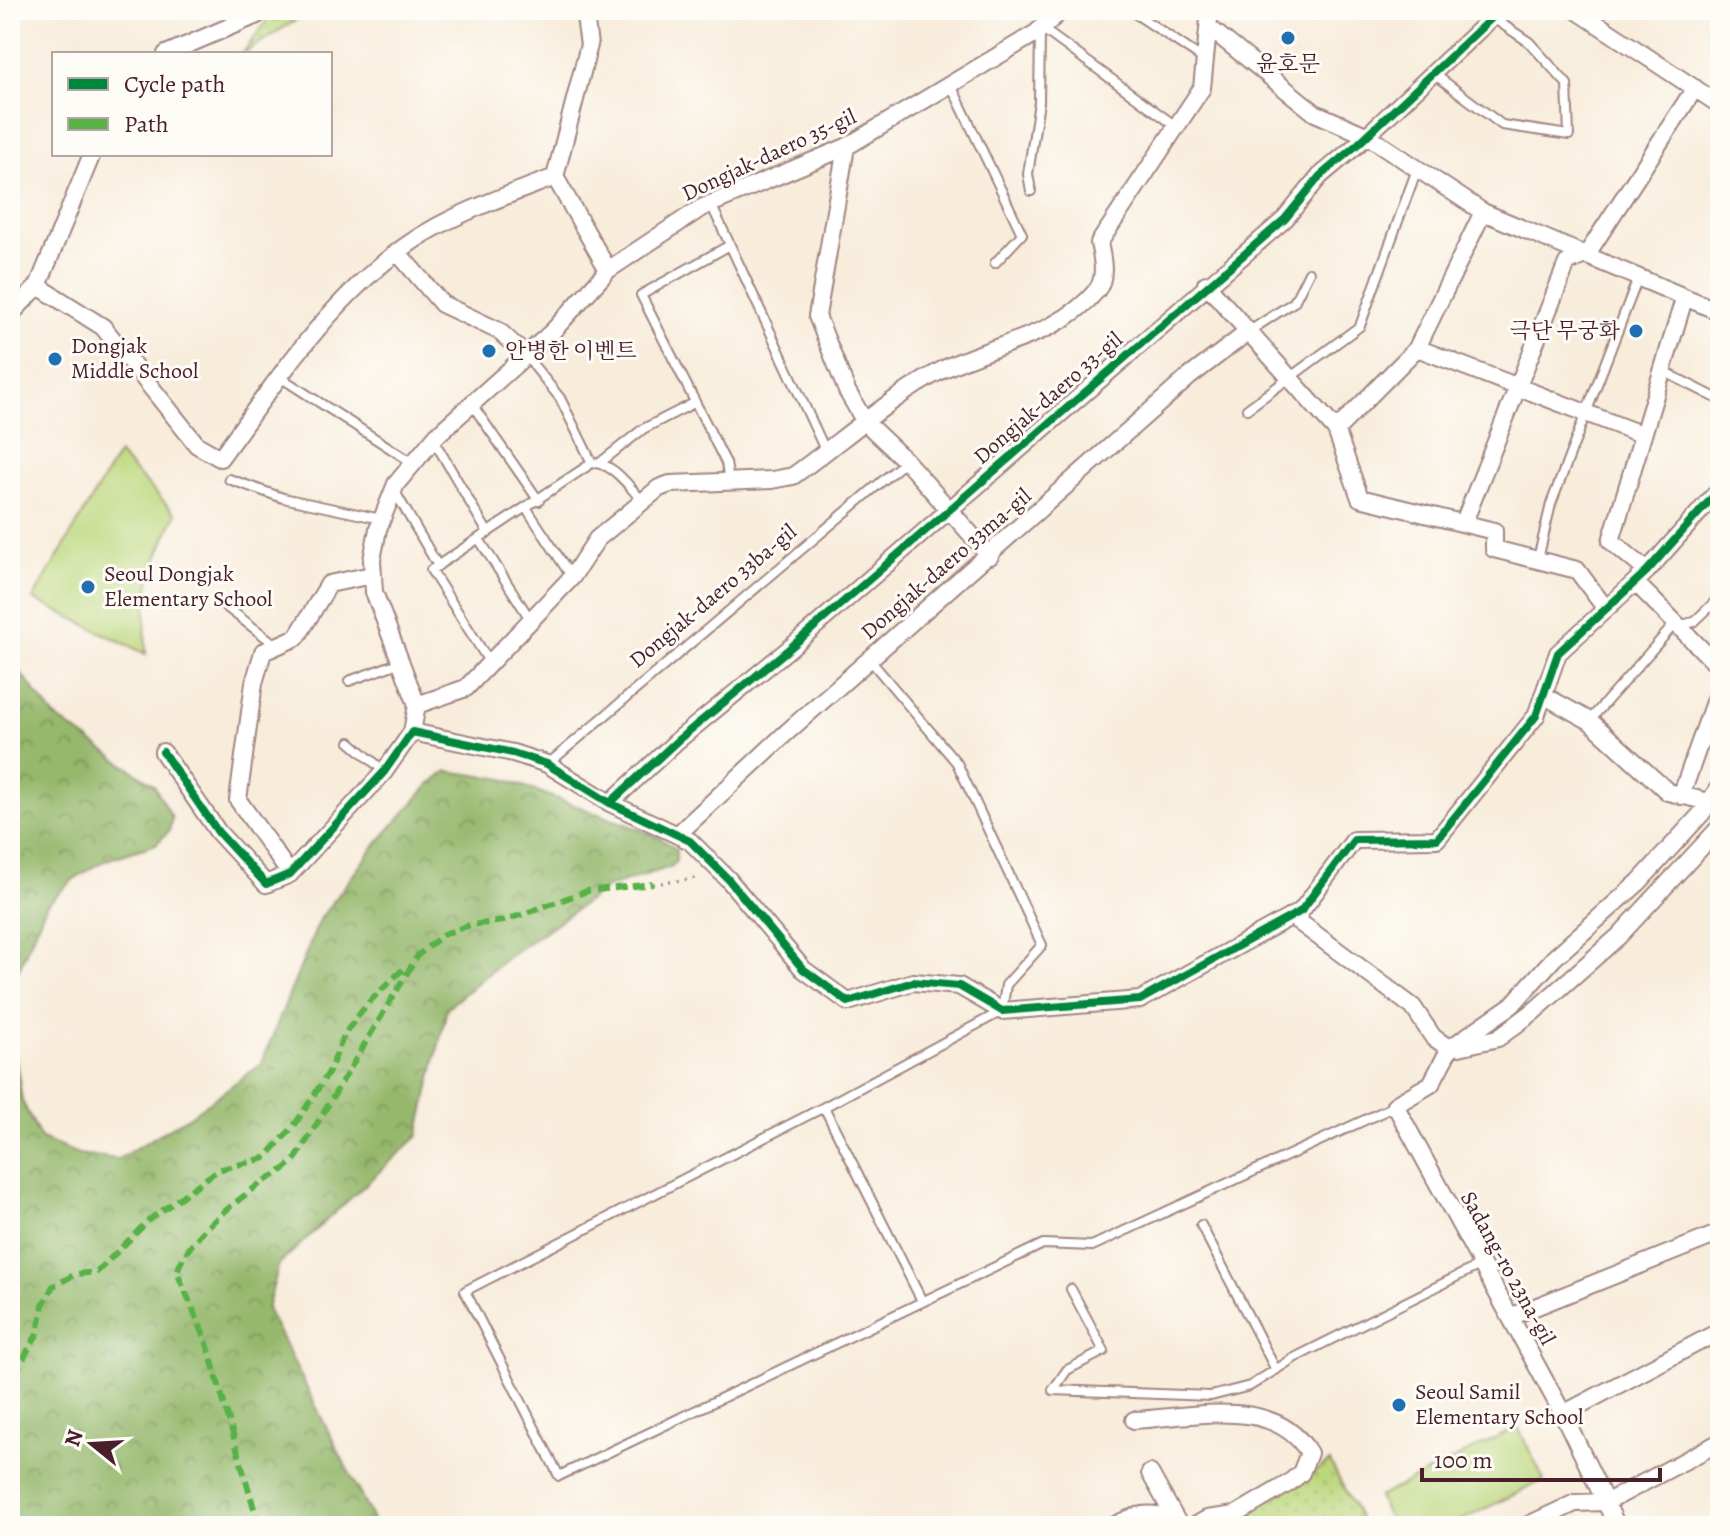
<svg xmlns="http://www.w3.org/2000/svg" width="1730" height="1536" viewBox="0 0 1730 1536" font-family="Alegreya,'Noto Serif KR',serif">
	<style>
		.green { fill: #bcd77c; stroke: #837b54; stroke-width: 2 }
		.forest { fill: url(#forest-crowns); stroke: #706c4c; stroke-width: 2 }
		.park { fill: url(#park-dots); stroke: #837b54; stroke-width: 2 }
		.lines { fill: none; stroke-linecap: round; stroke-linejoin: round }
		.service-casing { stroke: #a18682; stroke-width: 12 }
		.minor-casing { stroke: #a18682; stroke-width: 20 }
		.path { stroke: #a18682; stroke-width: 3; stroke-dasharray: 2 6; stroke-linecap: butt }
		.service { stroke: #fff; stroke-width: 8 }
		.minor { stroke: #fff; stroke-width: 16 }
		.quiet { stroke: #57b146; stroke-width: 6; stroke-dasharray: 12 6; stroke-linecap: butt }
		.cycleway-casing { stroke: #fdfcf7; stroke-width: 13 }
		.cycleway { stroke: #00873e; stroke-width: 8 }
		.poi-dot { fill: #1f6fb2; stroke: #fdfcf7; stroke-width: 3 }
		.labels { text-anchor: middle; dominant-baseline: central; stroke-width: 6; stroke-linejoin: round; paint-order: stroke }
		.poi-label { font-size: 22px; fill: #4a1f2b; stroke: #fdfcf7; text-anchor: start }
		.street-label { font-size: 22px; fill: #4a1f2b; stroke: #fdfcf7 }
	</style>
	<defs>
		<pattern id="forest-crowns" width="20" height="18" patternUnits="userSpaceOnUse" patternTransform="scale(2)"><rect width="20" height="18" fill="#95b86c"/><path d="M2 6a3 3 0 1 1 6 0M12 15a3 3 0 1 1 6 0" fill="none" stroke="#7c9559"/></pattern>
		<pattern id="park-dots" width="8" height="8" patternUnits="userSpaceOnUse" patternTransform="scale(2)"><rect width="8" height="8" fill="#bcd77c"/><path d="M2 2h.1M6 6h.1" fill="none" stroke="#a3b86b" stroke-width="1.8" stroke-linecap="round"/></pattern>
	</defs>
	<rect width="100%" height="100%" fill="#fdfcf7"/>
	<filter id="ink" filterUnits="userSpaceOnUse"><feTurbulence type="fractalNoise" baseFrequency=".0125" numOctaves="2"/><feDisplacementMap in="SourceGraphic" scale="16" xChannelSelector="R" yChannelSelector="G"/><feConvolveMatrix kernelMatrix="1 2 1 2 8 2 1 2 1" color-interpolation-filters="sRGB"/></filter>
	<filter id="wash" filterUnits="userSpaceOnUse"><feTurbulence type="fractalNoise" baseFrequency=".006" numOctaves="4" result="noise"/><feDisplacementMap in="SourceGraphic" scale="32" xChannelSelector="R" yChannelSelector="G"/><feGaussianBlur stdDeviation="1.8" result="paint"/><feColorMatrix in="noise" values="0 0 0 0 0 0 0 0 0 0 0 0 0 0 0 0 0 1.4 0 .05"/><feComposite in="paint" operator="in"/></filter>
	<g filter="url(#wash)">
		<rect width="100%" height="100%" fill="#f8ecda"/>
		<!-- green -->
		<path class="green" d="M118,454L176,514C149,573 143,588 146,654L33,599Z
			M1518,1427L1544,1480L1450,1526H1392L1378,1497Z"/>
		<!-- forest -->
		<path class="forest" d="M10,659L55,717L154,785L172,818L169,831L156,844L106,860L74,879L46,905L15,978L14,1048L22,1101L41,1139L78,1154L118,1159L193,1114L261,1064L320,919L374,847L428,786L447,771L504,779L657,836L676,849V861L671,867L608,887L509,956L447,1008L418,1136L279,1264L267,1309L376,1526H10Z"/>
		<!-- park -->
		<path class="park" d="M275,10H312L242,54Z
			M1330,1462L1364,1526H1227Z"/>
	</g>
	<g filter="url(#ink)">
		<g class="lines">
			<!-- service casing -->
			<g class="service-casing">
				<path id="service" d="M1130,10L1203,59
					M1250,10H1269
					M1040,27L1177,127
					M1433,73L1502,125L1569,135L1567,84L1529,42L1493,18
					M951,85L1022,234L995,263
					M1031,191L1028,174L1039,102L1040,32
					M711,204L826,452
					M1248,332L1294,302L1309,272
					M526,356L560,398L592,463C613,462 628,486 642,500
					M1663,371L1720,400
					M280,377L413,463
					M471,403L539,501
					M1247,409L1360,326L1417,169
					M433,439L488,533
					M601,462L643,429L694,403
					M229,479L283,498L381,519
					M729,481L726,463L641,295L730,245
					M394,490L438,566
					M527,509L571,576
					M479,539L530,619
					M1538,559L1551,504L1638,278
					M225,606L276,645
					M870,660L957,763L1042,945L1006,985L1002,1011L824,1107L465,1291L559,1476L1043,1244L1092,1246L1395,1106
					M490,663L431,570L592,463
					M349,681L401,662
					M1590,720L1672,627L1694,622L1720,597
					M350,742L384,771
					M548,764L906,461
					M824,1107L922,1301
					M1201,1225L1276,1370
					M1053,1390L1211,1396L1250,1386L1294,1358L1480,1265
					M1053,1390L1067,1370L1104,1351L1071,1289"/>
			</g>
			<!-- minor casing -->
			<g class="minor-casing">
				<path id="minor" d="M1576,10L1720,105
					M1211,29L1315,113L1368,136L1483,212L1720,312
					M166,54L257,15L261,10
					M846,147L817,316L847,391L865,422L906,461L990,556
					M555,177L589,45L584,10
					M555,177L608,270
					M398,253L442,304L499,331L525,355
					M1206,284L1336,430L1360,498L1494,531V549L1577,570L1606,609
					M38,286L103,327L197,445L220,458C280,376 344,277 436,227C473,207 516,192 555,177
					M10,315L38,286L92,154
					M1417,348L1643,435
					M1336,430L1417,348L1483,212
					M1464,522L1567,263L1587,254L1695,88
					M1647,571L1611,541L1684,299
					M1635,582L1720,668
					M1543,695L1590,721L1668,792L1709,802
					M417,705L466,688L572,577L597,539L659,488L670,484L772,480L793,476C842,441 889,398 942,370C994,343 1059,337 1097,290C1107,277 1102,257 1099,243L1202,88L1210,10
					M412,732L417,705L374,592L372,560L378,529L396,484L437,435L553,331L608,270L701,208L846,147L1036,33L1062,10
					M163,752L218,832L266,884L290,874L384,772L412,732L513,753L547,764L610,803L690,841L728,879L803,969L848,1002L913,982L959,986L1002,1011L1140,1000L1301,911L1354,840L1437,839L1536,716L1558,653L1647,571L1720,489
					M1681,796L1720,685
					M610,803L678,740L790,648L1285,219L1320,176L1358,144L1500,10
					M677,835L786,733L1189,377L1248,332
					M290,874L238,800L254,683L263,652L297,637L329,584L372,575
					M1291,916L1413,1007L1433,1037L1450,1049
					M1459,1047L1498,1038L1533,1012L1619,936L1720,827
					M1510,1317L1720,1233
					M1563,1414L1720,1331
					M1134,1420C1192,1417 1275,1395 1309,1453L1301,1473L1289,1483L1235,1515L1207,1519L1195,1526
					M1150,1473L1179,1525
					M1113,1526C1133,1516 1157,1506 1175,1526
					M1526,1526L1575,1503L1607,1502L1720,1442
					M1617,1526L1563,1414L1395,1105L1431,1084L1450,1048L1512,1005L1554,958L1639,882L1702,813L1720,786"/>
			</g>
			<!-- path -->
			<path class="path" d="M653,884L697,878"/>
			<!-- service -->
			<use href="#service" class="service"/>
			<!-- minor -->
			<use href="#minor" class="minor"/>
			<!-- quiet -->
			<path class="quiet" d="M10,1370L19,1366L38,1333L43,1305L53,1286L76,1274L97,1272L149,1220L218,1170L265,1158L294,1126L329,1072L345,1033L369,1002L403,969
				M259,1526L206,1340L177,1272C188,1238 228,1208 257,1186C272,1175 285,1172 297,1157L418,955L444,934L470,925L504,921L587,891L653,884"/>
			<!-- cycleway casing -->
			<g class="cycleway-casing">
				<path id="cycleway" d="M163,752L218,832L266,884L290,874L384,772L412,732L513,753L547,764L610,803L690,841L728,879L803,969L848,1002L913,982L959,986L1002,1011L1140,1000L1301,911L1354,840L1437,839L1536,716L1558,653L1647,571L1720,489
					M610,803L678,740L790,648L1285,219L1320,176L1358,144L1500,10"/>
			</g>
			<!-- cycleway -->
			<use href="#cycleway" class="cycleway"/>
		</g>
	</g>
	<!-- markers -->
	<g class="poi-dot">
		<circle cx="1288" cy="38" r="8"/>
		<circle cx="1636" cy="331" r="8"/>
		<circle cx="489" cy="351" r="8"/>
		<circle cx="55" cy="359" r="8"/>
		<circle cx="88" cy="587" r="8"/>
		<circle cx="1399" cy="1405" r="8"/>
	</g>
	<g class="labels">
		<!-- poi labels -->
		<g class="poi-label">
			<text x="1288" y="64" text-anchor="middle">윤호문</text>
			<text x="1620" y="331" text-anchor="end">극단 무궁화</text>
			<text x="71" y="346">Dongjak<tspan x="71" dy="25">Middle School</tspan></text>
			<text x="505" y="351">안병한 이벤트</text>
			<text x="104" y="574">Seoul Dongjak<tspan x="104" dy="25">Elementary School</tspan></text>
			<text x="1415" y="1392">Seoul Samil<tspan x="1415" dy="25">Elementary School</tspan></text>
		</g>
		<!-- street labels -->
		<g class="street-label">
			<text transform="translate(769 155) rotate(-25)">Dongjak-daero 35-gil</text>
			<text transform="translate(1048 398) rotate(-41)">Dongjak-daero 33-gil</text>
			<text transform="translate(946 564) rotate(-41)">Dongjak-daero 33ma-gil</text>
			<text transform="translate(713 596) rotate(-40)">Dongjak-daero 33ba-gil</text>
			<text transform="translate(1508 1268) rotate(61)">Sadang-ro 23na-gil</text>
		</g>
	</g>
	<!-- margin -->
	<rect width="1730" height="1536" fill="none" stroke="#fdfcf7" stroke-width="40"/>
	<!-- legend -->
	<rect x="52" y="52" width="280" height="104" fill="#fdfcf7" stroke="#b5a4a5" stroke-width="2"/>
	<rect x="68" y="78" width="40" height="12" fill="#00873e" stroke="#b5a4a5" stroke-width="2"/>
	<text x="124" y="92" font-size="24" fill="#4a1f2b">Cycle path</text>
	<rect x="68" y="118" width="40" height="12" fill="#57b146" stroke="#b5a4a5" stroke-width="2"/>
	<text x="124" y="132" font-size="24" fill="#4a1f2b">Path</text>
	<!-- north arrow -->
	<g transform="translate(92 1444) rotate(288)" stroke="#fdfcf7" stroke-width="6" paint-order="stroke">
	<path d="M0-6L14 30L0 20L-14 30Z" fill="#4a1f2b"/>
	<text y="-12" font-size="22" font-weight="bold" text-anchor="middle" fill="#4a1f2b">N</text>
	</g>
	<!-- scale -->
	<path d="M1422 1468v12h238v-12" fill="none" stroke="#4a1f2b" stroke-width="4"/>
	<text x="1434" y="1468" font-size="24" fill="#4a1f2b" stroke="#fdfcf7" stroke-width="6" paint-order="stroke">100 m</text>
</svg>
